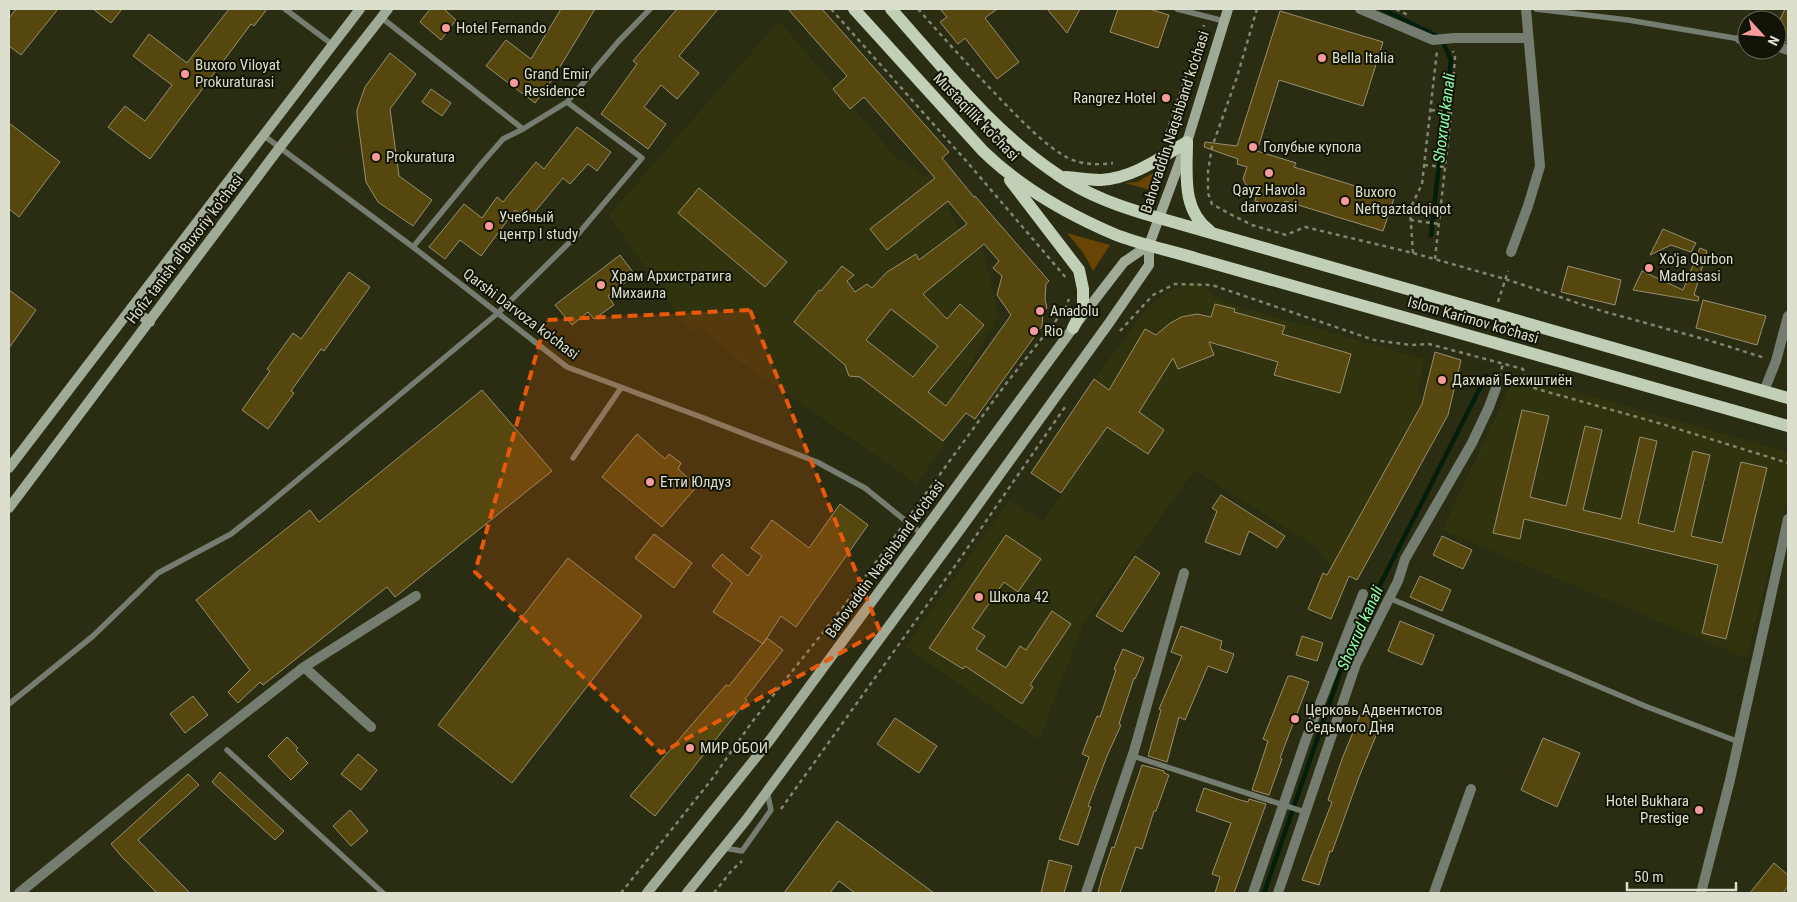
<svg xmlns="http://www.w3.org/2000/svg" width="1797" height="902" viewBox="0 0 1797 902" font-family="'Roboto Condensed',sans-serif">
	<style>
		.built { fill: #31330f }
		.green { fill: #684504 }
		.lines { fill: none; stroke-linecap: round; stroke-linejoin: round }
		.stream { stroke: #031e0b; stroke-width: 4.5 }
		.building { fill: #55470e; stroke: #978f70; fill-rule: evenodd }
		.path { stroke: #82856f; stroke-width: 2.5; stroke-dasharray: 4 4; stroke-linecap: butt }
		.service { stroke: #757c70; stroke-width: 5.5 }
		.minor { stroke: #757c70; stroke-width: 10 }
		.secondary { stroke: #9fab97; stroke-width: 10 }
		.primary { stroke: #c0cfb6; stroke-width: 12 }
		.marked { fill: #e8590c; fill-opacity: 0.2; stroke: #e8590c; stroke-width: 4; stroke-dasharray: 10 6; stroke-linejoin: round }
		.poi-dot { fill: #f59b9b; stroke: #131408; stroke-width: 2 }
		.labels { text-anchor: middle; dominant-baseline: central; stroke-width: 4; stroke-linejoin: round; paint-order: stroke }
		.poi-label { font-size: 15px; fill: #dcdece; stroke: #131408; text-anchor: start }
		.street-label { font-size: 15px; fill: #dcdece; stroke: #131408 }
		.water-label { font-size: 16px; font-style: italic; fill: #8effac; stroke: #131408 }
	</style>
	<rect width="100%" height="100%" fill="#2a2d11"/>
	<!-- built -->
	<path class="built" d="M779,21L894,155L923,176L949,167L966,187L948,208L957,226L984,254L998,315L950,401L961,419L917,484L737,359L702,328L689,331L609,215Z
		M1196,282L1224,302L1423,359L1418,394L1444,422L1357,580L1331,566L1315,546L1195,470L1083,624L1039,740L906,647L1009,500L1043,521L1107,427L1148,454L1164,430L1108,392L1109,390L1094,379L1147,308L1168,292Z
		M1516,375L1788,452V499L1746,658L1442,530Z"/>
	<!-- green -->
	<path class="green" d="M1158,170L1150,190L1125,183L1137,182Z
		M1067,233L1110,245L1093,271L1084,254Z"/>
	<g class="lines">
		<!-- stream -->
		<path class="stream" d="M1382,9L1441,38L1451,60L1431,235
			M1264,893L1350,644L1486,376"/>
	</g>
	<!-- building -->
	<path class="building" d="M16,9H58L21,55L9,46V18Z
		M93,9H122L111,23Z
		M229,9H267L254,26L251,24L150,159L108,127L125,106L145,121L172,85L133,56L149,34L187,63Z
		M430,9H444L456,20L441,40L420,22Z
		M561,9H595L552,80L535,103L486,66L506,40L531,59Z
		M677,9H718L679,56L699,73L677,99L661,85L644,107L666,124L648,149L601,114L637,64L633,61Z
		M788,9H822L949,152L942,158L974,197L975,196L1049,281L1046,284L1045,299L1047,308L1043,312L1042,326L975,419L966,413L943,441L860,377L849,376L845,365L794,322L819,290L821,291L842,266L854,275L847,281L855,292L867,284L872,288L887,272L916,254L919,260L967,224L948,201L887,250L870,229L935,178L864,97L850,109L833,89L847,76ZM984,244L999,261L993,268L1002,276L997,295L1011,315L946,406L928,392L984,325L960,304L947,319L923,294ZM891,309L938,346L913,377L866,340Z
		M940,9H997L985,18L1019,62L997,79L965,38L958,44L940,22L947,17Z
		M1047,9H1080L1067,33Z
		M1118,9H1149L1169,15L1158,48L1110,32Z
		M1785,9H1788V43L1777,39V26Z
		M1280,11L1383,42L1363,106L1279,80L1257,151L1296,163L1294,167L1394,198L1383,231L1285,201L1283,208L1255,201L1258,189L1246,185L1243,179L1247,167L1237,164L1238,159L1204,147L1205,142L1237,146Z
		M390,53L416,74L390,109L399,176L432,200L413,226L378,202L366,182L357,115V110L365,87Z
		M431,89L451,103L442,116L422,102Z
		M9,123L60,162L19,217L9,209Z
		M577,127L611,152L597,171L588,164L570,184L563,178L528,220L515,210L481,256L460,240L445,259L429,247L464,204L482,218L497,197L503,202L536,162L544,169Z
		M699,188L787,262L765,287L678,213Z
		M1663,229L1696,243L1691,252L1671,245L1650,255Z
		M1700,248L1707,251L1694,295L1699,297L1698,301L1633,290L1642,271L1683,290Z
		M620,255L635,275L608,296L614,305L594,319L588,312L572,325L555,305Z
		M1568,266L1621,280L1615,305L1561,292Z
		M349,272L370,287L324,351L321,349L291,391L294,393L268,429L242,410L270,371L267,369L293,333L301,339Z
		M9,290L36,310L9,348Z
		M1703,300L1766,316L1757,345L1696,328Z
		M1215,304L1235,309L1234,312L1285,326L1282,334L1351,354L1340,393L1274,375L1278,362L1209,342L1214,355L1178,369L1173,358L1139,412L1164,430L1148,454L1107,427L1061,493L1031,473L1094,379L1109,390L1145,329L1156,335L1169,324L1181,317L1197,314L1211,317Z
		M1435,352L1461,360L1448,415L1357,580L1349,576L1331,619L1308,609L1323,573L1327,575L1422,404Z
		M482,390L552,471L395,597L387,587L263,685L260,682L238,703L228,692L250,670L196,600L310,510L319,522Z
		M1522,410L1549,416L1530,497L1566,506L1585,426L1602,430L1583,510L1621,519L1640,437L1657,441L1638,523L1674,532L1693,451L1710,455L1691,536L1722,543L1741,462L1767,468L1726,639L1702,633L1718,565L1524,519L1520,539L1493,533Z
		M637,434L665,459L669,454L681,463L678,469L697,486L662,527L602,477Z
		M1221,495L1285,536L1277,548L1249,531L1240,555L1205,542L1217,511L1212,508Z
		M840,504L868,525L796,627L781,616L763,644L713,612L732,583L712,566L722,554L748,576L762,556L751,548L772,520L809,548Z
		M654,534L692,563L674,588L635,558Z
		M1006,535L1041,559L1018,592L1004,582L972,628L985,636L976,649L1006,668L1020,646L1026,650L1052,611L1071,624L1030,685L1033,687L1022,704L965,666L963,669L929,648Z
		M1442,536L1472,550L1463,569L1433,555Z
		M1135,556L1160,573L1122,632L1096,616Z
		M568,558L642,616L512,783L438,725Z
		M1420,576L1451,590L1442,611L1410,597Z
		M1400,621L1434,635L1422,665L1388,651Z
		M1181,626L1222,641L1220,649L1234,654L1227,673L1208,666L1185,720L1179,717L1167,762L1148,756L1161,710L1159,709L1182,656L1171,652Z
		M1302,636L1323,643L1317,661L1296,655Z
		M767,638L783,650L745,699L747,700L655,816L630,796L726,685L729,686Z
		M1123,649L1144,658L1135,679L1134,678L1119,724L1121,725L1107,756L1088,806L1091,807L1078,845L1059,839L1089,757L1082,754L1097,716L1100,717L1116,670L1114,669Z
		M1288,676H1292L1309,682L1280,758L1282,759L1269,795L1252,790L1268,741L1263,739Z
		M193,696L208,715L185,733L170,714Z
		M1361,713L1382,721L1359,777L1332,852L1330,851L1319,885L1302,880L1332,802L1328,800L1342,759Z
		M895,718L937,746L919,773L877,744Z
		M287,737L298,748L296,750L308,763L291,780L268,756Z
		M1543,738L1580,753L1557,807L1521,790Z
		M358,754L377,770L361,790L341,774Z
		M1142,765L1164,771V773L1169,775L1156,811H1154L1142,849L1136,847L1120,893H1098L1102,877L1112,847L1114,848Z
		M220,772L284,831L275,840L212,782Z
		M188,774L199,785L138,840L190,893H157L121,856L111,844Z
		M1204,788L1240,800L1248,802L1249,799L1266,804L1234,893H1215L1220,877L1212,874L1231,823L1196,811Z
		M350,810L368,831L351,846L333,826Z
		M837,821L934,893H855L839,881L830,893H784Z
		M1049,860L1072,866L1064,893H1041Z
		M1774,863L1788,875V886L1783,893H1750Z"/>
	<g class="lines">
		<!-- path -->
		<path class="path" d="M831,9L968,163L1067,279
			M918,9C948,43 978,76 1009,108C1027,126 1046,146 1068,158C1083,165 1097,165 1113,163
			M1257,9L1237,77L1212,147L1208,171V193L1212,204L1230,214L1252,225L1286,235L1305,227L1413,253L1505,279L1602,311L1711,341L1765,358
			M1396,9L1408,15
			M1431,110L1451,113
			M1164,140L1204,25
			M1424,165L1444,167
			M1410,220L1439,224
			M1413,253L1410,209L1422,184L1437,51
			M1435,259L1451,113L1455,57L1453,51
			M1498,302L1508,271
			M1120,331L1153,295L1175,284L1212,285L1374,340L1411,345L1429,344L1523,369C1525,379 1527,385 1537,389L1662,424L1788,463
			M1499,377L1503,364
			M911,514L1005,385L1065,309L1069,299
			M781,809L955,566L1065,407
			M621,893L712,779L752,722L843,607L901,528
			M714,893L732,870L742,861"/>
		<!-- service -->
		<path class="service" d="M285,9L333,45
			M1177,9L1224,21
			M1536,9L1628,20L1740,39
			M382,18L523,129
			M263,135L413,247L567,367L701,417L817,462L865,488L922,534
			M413,247L482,163L503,139L523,129L567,102L618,42L650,9
			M573,458L621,388
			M1389,598L1645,706L1739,742
			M9,704L93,636L158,573L231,534L265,507L498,313L579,233L642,158L567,102
			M227,750L383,893
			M1133,756L1305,812
			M724,848L742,851L771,810L767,791"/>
		<!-- minor -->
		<path class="minor" d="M1360,9L1433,40L1454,38H1528
			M1740,39L1747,38
			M1777,46L1788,50
			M1511,252L1528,206L1540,166L1526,9
			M1764,391L1776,361L1788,316
			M304,667L416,596
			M19,893L149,788L304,667L371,727
			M1086,893L1134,751L1184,573
			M1253,893L1306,739L1363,594
			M1278,893L1356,664L1398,581L1405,559L1472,443L1489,407L1496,388
			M1434,893L1471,789
			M1701,893L1730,780L1788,519"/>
		<!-- secondary -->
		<path class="secondary" d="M131,308L150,322
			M9,468L360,9
			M9,508L280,147L388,9
			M647,893L770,740L1073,328L1124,262L1149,245
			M687,893L746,820L962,527L1109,323L1149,265V245L1187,142L1228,9"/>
		<!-- primary -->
		<path class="primary" d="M854,9L983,151C1020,187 1065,213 1114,234C1138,244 1172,251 1198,259L1788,426
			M891,9C943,67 992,131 1058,175C1088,196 1124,208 1159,218L1788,398
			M1187,142C1187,173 1181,210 1210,231
			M1066,177C1078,178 1089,180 1101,180C1133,178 1160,158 1187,142
			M1010,180L1079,270L1083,289V308L1073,328"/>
	</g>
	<!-- marked area -->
	<path class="marked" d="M750,310L880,631L661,753L475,572L546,320Z"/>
	<!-- markers -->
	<g class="poi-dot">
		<circle cx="446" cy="28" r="5"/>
		<circle cx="1322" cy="58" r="5"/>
		<circle cx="185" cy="74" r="5"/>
		<circle cx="514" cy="83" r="5"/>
		<circle cx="1166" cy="98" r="5"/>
		<circle cx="1253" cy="147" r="5"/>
		<circle cx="376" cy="157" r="5"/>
		<circle cx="1269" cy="173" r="5"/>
		<circle cx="1345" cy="201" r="5"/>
		<circle cx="489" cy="226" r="5"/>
		<circle cx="1649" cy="268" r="5"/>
		<circle cx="601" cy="285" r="5"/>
		<circle cx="1040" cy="311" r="5"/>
		<circle cx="1034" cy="331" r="5"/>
		<circle cx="1442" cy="380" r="5"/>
		<circle cx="650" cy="482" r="5"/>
		<circle cx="979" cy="597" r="5"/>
		<circle cx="1295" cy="719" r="5"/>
		<circle cx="690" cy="748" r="5"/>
		<circle cx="1699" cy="810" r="5"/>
	</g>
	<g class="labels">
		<!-- poi labels -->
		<g class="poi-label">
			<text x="456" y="28">Hotel Fernando</text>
			<text x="1332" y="58">Bella Italia</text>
			<text x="195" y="65">Buxoro Viloyat<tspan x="195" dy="17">Prokuraturasi</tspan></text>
			<text x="524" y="74">Grand Emir<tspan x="524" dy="17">Residence</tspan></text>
			<text x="1156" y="98" text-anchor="end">Rangrez Hotel</text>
			<text x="1263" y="147">Голубые купола</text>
			<text x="386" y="157">Prokuratura</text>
			<text x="1269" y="190" text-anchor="middle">Qayz Havola<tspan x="1269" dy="17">darvozasi</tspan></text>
			<text x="1355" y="192">Buxoro<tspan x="1355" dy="17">Neftgaztadqiqot</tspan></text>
			<text x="499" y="217">Учебный<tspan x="499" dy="17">центр I study</tspan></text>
			<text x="1659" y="259">Xo'ja Qurbon<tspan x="1659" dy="17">Madrasasi</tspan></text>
			<text x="611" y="276">Храм Архистратига<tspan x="611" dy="17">Михаила</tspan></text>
			<text x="1050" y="311">Anadolu</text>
			<text x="1044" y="331">Rio</text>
			<text x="1452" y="380">Дахмай Бехиштиён</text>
			<text x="660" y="482">Етти Юлдуз</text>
			<text x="989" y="597">Школа 42</text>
			<text x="1305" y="710">Церковь Адвентистов<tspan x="1305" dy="17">Седьмого Дня</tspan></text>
			<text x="700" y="748">МИР ОБОИ</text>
			<text x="1689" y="801" text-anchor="end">Hotel Bukhara<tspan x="1689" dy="17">Prestige</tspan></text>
		</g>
		<!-- street labels -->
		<g class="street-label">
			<text transform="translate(976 117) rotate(46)">Mustaqillik ko'chasi</text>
			<text transform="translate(1175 122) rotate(-72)">Bahovaddin Naqshband ko'chasi</text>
			<text transform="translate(185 249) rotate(-53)">Hofiz tanish al Buxoriy ko'chasi</text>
			<text transform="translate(521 314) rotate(37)">Qarshi Darvoza ko'chasi</text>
			<text transform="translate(1473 320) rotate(16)">Islom Karimov ko'chasi</text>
			<text transform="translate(885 559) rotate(-54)">Bahovaddin Naqshband ko'chasi</text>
		</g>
		<!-- water labels -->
		<g class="water-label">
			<text transform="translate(1444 118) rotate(-83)">Shoxrud kanali</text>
			<text transform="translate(1360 628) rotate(-66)">Shoxrud kanali</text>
		</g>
	</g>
	<!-- border -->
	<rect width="1797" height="902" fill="none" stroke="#dcdece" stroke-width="20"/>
	<!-- north arrow -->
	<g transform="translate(1762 35) rotate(116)"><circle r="24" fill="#131408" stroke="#636557"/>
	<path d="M0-4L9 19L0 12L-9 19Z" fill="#f59b9b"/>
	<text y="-8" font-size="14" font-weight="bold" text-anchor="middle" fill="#dcdece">N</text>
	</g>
	<!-- scale -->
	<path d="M1627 882v8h109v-8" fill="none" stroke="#dcdece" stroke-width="2.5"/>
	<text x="1634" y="882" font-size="15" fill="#dcdece" stroke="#131408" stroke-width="4" paint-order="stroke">50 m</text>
</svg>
